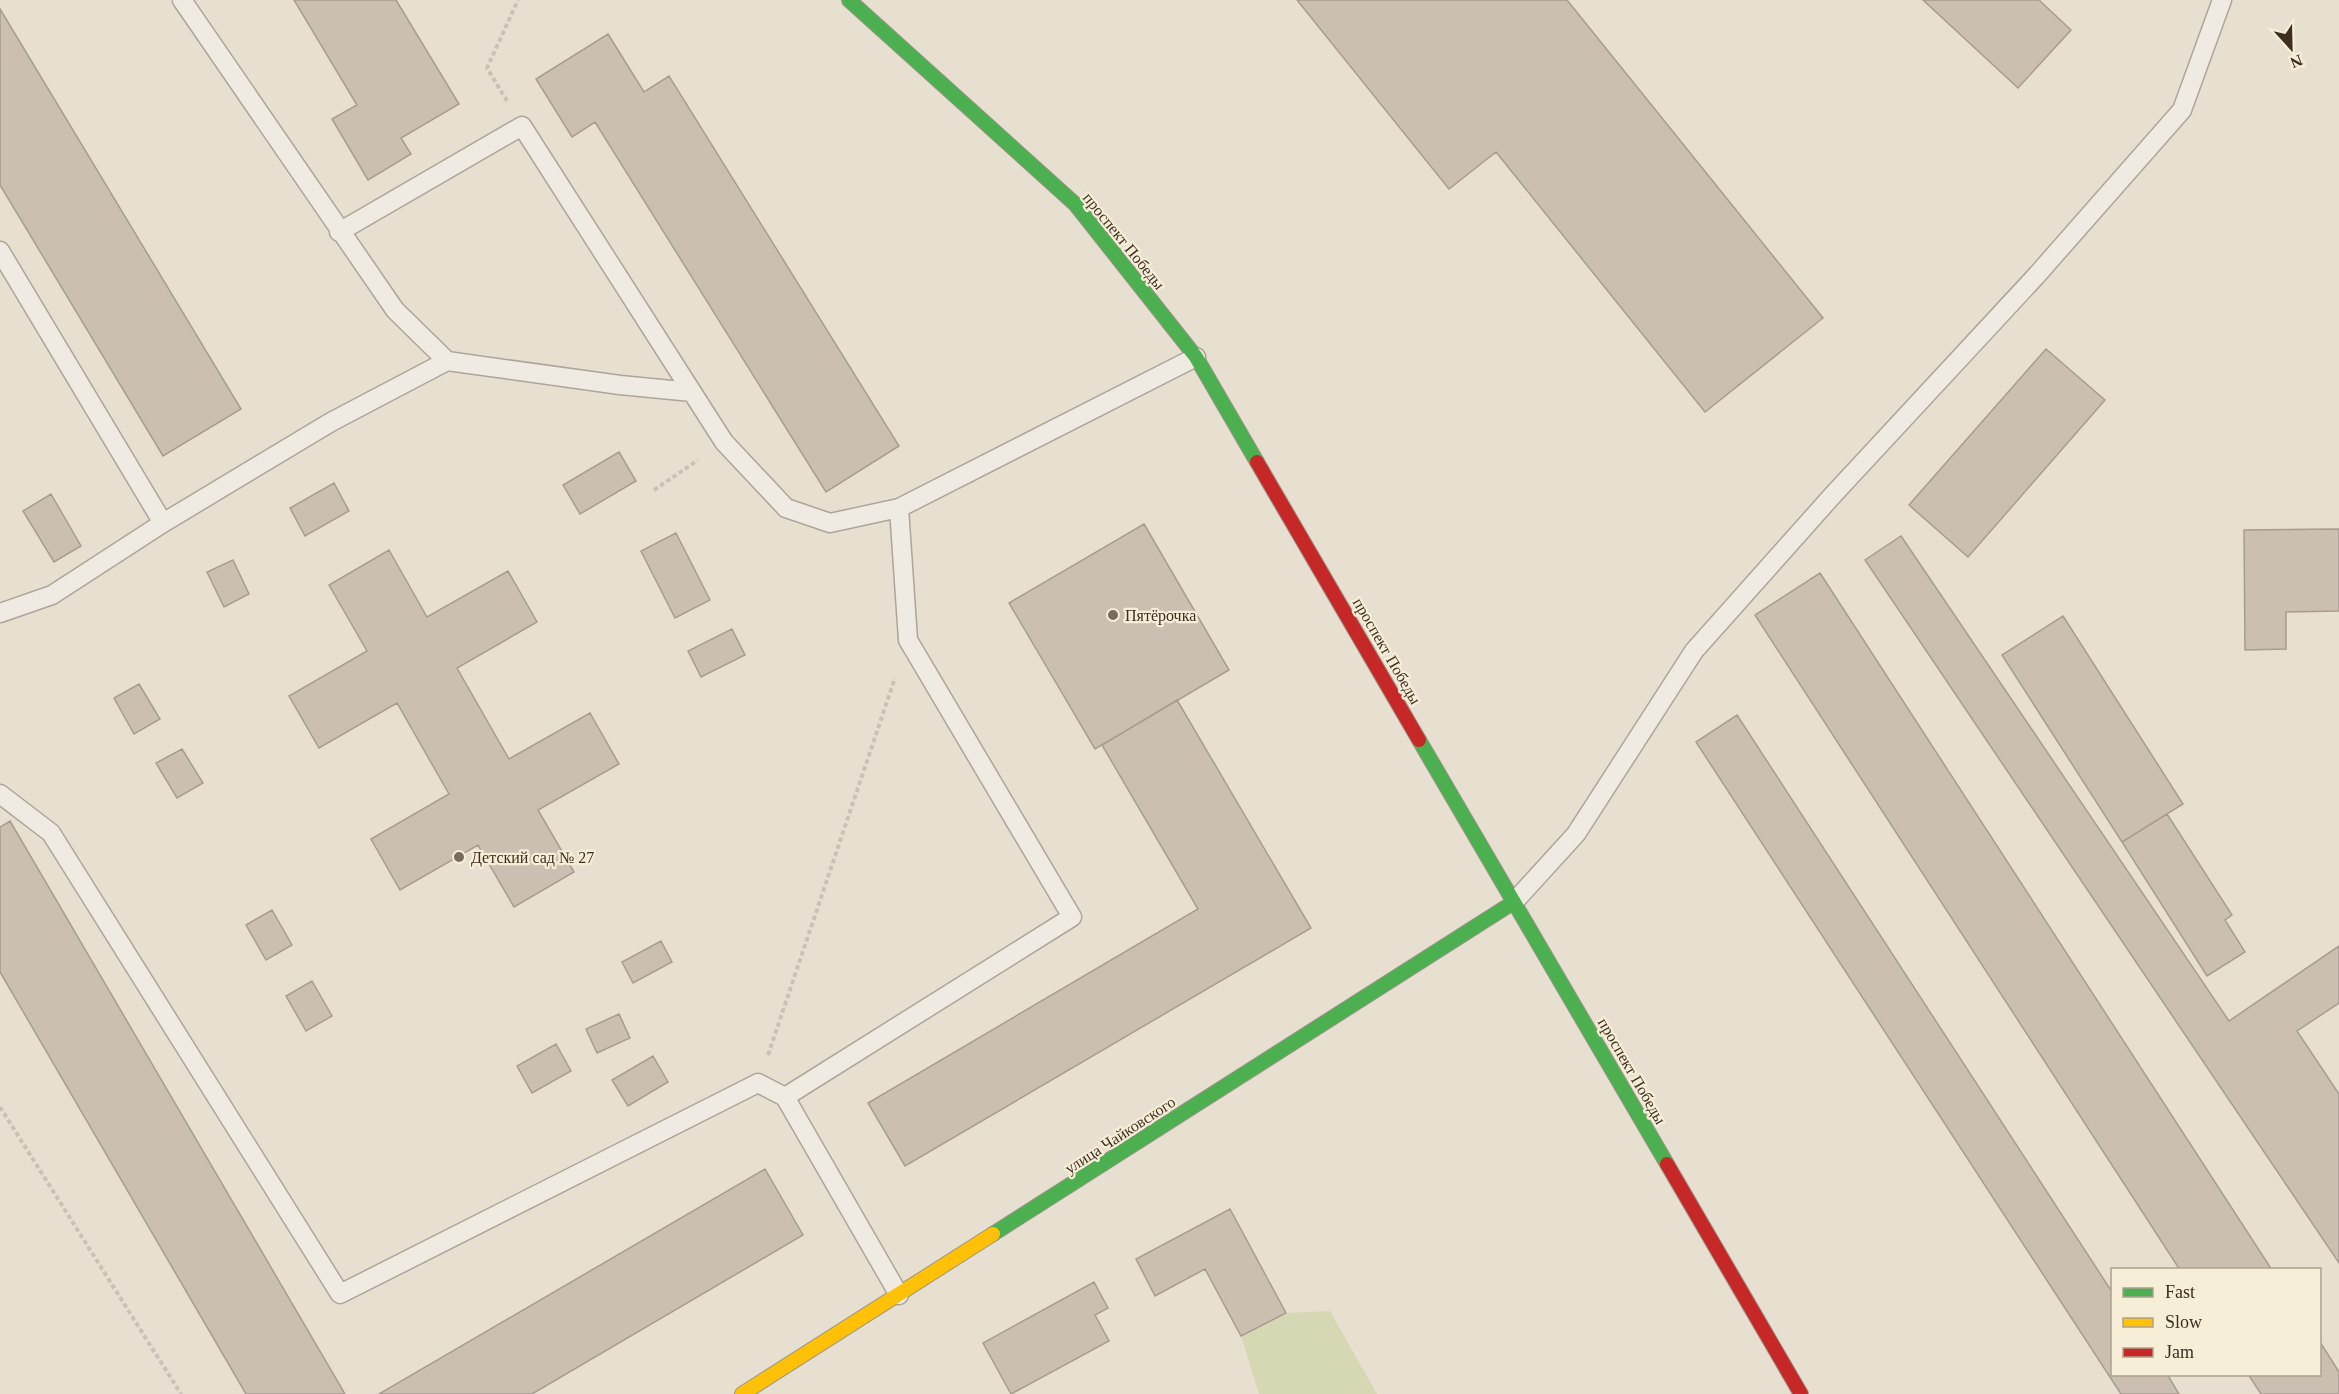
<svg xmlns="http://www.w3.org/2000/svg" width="2339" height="1394" viewBox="0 0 2339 1394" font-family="Georgia,serif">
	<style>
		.green { fill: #d6d7b3 }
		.building { fill: #cbbfb2; stroke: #a89c90; stroke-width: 1.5 }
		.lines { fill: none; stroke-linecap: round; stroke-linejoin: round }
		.lane-casing { stroke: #ada599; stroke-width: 21 }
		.fast-casing { stroke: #9c958a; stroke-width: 16 }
		.slow-casing { stroke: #9c958a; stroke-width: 16 }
		.jam-casing { stroke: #9c958a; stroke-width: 16 }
		.path { stroke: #c8c2b9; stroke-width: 4; stroke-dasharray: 4.5 3; stroke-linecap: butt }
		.lane { stroke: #efebe3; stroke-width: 18 }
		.fast { stroke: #4caf50; stroke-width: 14 }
		.slow { stroke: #ffc107; stroke-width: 14 }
		.jam { stroke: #c62828; stroke-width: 14 }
		.poi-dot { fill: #786c5e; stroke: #f7eed8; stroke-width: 2 }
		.labels { text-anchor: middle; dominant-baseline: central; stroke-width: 4.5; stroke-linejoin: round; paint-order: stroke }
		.street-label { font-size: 16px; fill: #3d2e20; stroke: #f7eed8 }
		.poi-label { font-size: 16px; fill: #3d2e20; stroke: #f7eed8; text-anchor: start }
	</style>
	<rect width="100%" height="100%" fill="#e7e0d1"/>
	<!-- green -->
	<path class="green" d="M1330,1311L1377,1394H1259L1241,1336L1286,1313Z"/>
	<!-- building -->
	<path class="building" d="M294,0H396L459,104L401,138L411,154L368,180L332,119L357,105Z
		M1297,0H1567L1823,318L1705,412L1496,152L1449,189Z
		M1923,0H2039L2071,30L2018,88Z
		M0,9L241,409L163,456L0,185Z
		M608,34L644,92L669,76L899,446L826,492L595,122L572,137L536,79Z
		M2046,349L2105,400L1968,557L1909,505Z
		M619,452L636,481L580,514L563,485Z
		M334,483L349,511L305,536L290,508Z
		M51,494L81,546L54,562L23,511Z
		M1144,524L1229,670L1095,749L1009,603Z
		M2339,529V611L2286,612V649L2245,650L2244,530Z
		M676,533L710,600L675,618L641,551Z
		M1901,536L2229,1021L2339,946V1003L2297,1031L2339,1094V1263L1865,560Z
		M389,550L427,617L508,571L537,622L457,668L509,759L590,713L619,764L538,810L574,872L514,907L478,845L400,890L371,839L449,794L397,703L319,748L289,696L367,651L329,585Z
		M233,560L249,594L224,607L207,572Z
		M1820,573L2272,1270H2180L1755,615Z
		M2063,616L2183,804L2122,842L2002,655Z
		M732,629L745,655L701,677L688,651Z
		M139,684L160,719L134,734L114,698Z
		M1177,700L1311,928L905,1166L868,1103L1198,909L1102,745Z
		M1737,715L2112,1292V1374H2167L2179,1394H2121L1696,742Z
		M182,749L203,783L177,798L156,763Z
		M2167,814L2232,915L2225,920L2245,952L2207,976L2122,842Z
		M10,821L345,1394H246L0,972V827Z
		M272,910L292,945L266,960L246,925Z
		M661,941L672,962L633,983L622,962Z
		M312,981L332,1016L306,1031L286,996Z
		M619,1014L630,1038L597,1053L586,1029Z
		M556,1044L571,1071L532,1093L517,1066Z
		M653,1056L668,1082L628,1106L612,1080Z
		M765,1169L803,1235L532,1394H379Z
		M1230,1209L1286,1313L1241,1336L1205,1269L1155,1296L1136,1259Z
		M1094,1282L1108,1308L1095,1315L1109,1341L1011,1394L983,1343Z
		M2320,1342L2339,1372V1394H2261L2248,1374H2320Z"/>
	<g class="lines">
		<!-- lane casing -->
		<g class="lane-casing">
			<path id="lane" d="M182,0L395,310L447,361L620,385L692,392L724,442L786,508L830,523L899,508L1196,357
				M339,232L522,126L692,392
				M0,251L163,523
				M0,613L52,595L163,523L331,422L447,361
				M0,794L51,833L340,1294L758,1083L785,1097L1072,917L908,640L899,508
				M1514,902L1576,834L1694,651L1832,496L2036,276L2182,110L2222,0
				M785,1097L899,1295"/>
		</g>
		<!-- fast casing -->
		<g class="fast-casing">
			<path id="fast" d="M849,0L1075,204L1196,357L1257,462
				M1419,740L1667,1164
				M993,1234L1514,902"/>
		</g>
		<!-- slow casing -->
		<g class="slow-casing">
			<path id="slow" d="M742,1394L993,1234"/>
		</g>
		<!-- jam casing -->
		<g class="jam-casing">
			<path id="jam" d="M1257,462L1419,740
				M1667,1164L1801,1394"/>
		</g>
		<!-- path -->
		<path class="path" d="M507,101L487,68L518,0
			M654,490L698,460
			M768,1055L895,678
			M0,1107L181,1394"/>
		<!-- lane -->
		<use href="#lane" class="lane"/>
		<!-- fast -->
		<use href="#fast" class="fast"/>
		<!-- slow -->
		<use href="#slow" class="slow"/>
		<!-- jam -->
		<use href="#jam" class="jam"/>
	</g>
	<!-- markers -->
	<g class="poi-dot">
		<circle cx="1113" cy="615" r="6"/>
		<circle cx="459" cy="857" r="6"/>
	</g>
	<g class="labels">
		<!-- street labels -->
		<g class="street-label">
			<text transform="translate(1124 241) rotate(51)">проспект Победы</text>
			<text transform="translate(1387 651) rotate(60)">проспект Победы</text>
			<text transform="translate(1632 1071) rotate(60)">проспект Победы</text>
			<text transform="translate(1120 1135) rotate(-33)">улица Чайковского</text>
		</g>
		<!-- poi labels -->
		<g class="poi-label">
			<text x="1125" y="615">Пятёрочка</text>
			<text x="471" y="857">Детский сад № 27</text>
		</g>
	</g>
	<!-- legend -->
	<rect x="2111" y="1268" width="210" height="108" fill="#f7eed8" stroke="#ada18e" stroke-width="1.5"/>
	<rect x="2123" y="1288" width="30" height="9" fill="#4caf50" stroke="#ada18e" stroke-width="1.5"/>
	<text x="2165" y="1298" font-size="18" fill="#3d2e20">Fast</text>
	<rect x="2123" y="1318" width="30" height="9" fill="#ffc107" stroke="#ada18e" stroke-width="1.5"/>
	<text x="2165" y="1328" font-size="18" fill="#3d2e20">Slow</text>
	<rect x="2123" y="1348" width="30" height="9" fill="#c62828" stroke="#ada18e" stroke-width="1.5"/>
	<text x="2165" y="1358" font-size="18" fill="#3d2e20">Jam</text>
	<!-- north arrow -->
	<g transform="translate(2291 48) rotate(158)" stroke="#f7eed8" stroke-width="4.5" paint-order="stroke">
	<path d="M0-4.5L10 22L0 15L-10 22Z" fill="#3d2e20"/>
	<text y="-9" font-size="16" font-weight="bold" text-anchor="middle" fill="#3d2e20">N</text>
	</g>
</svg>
